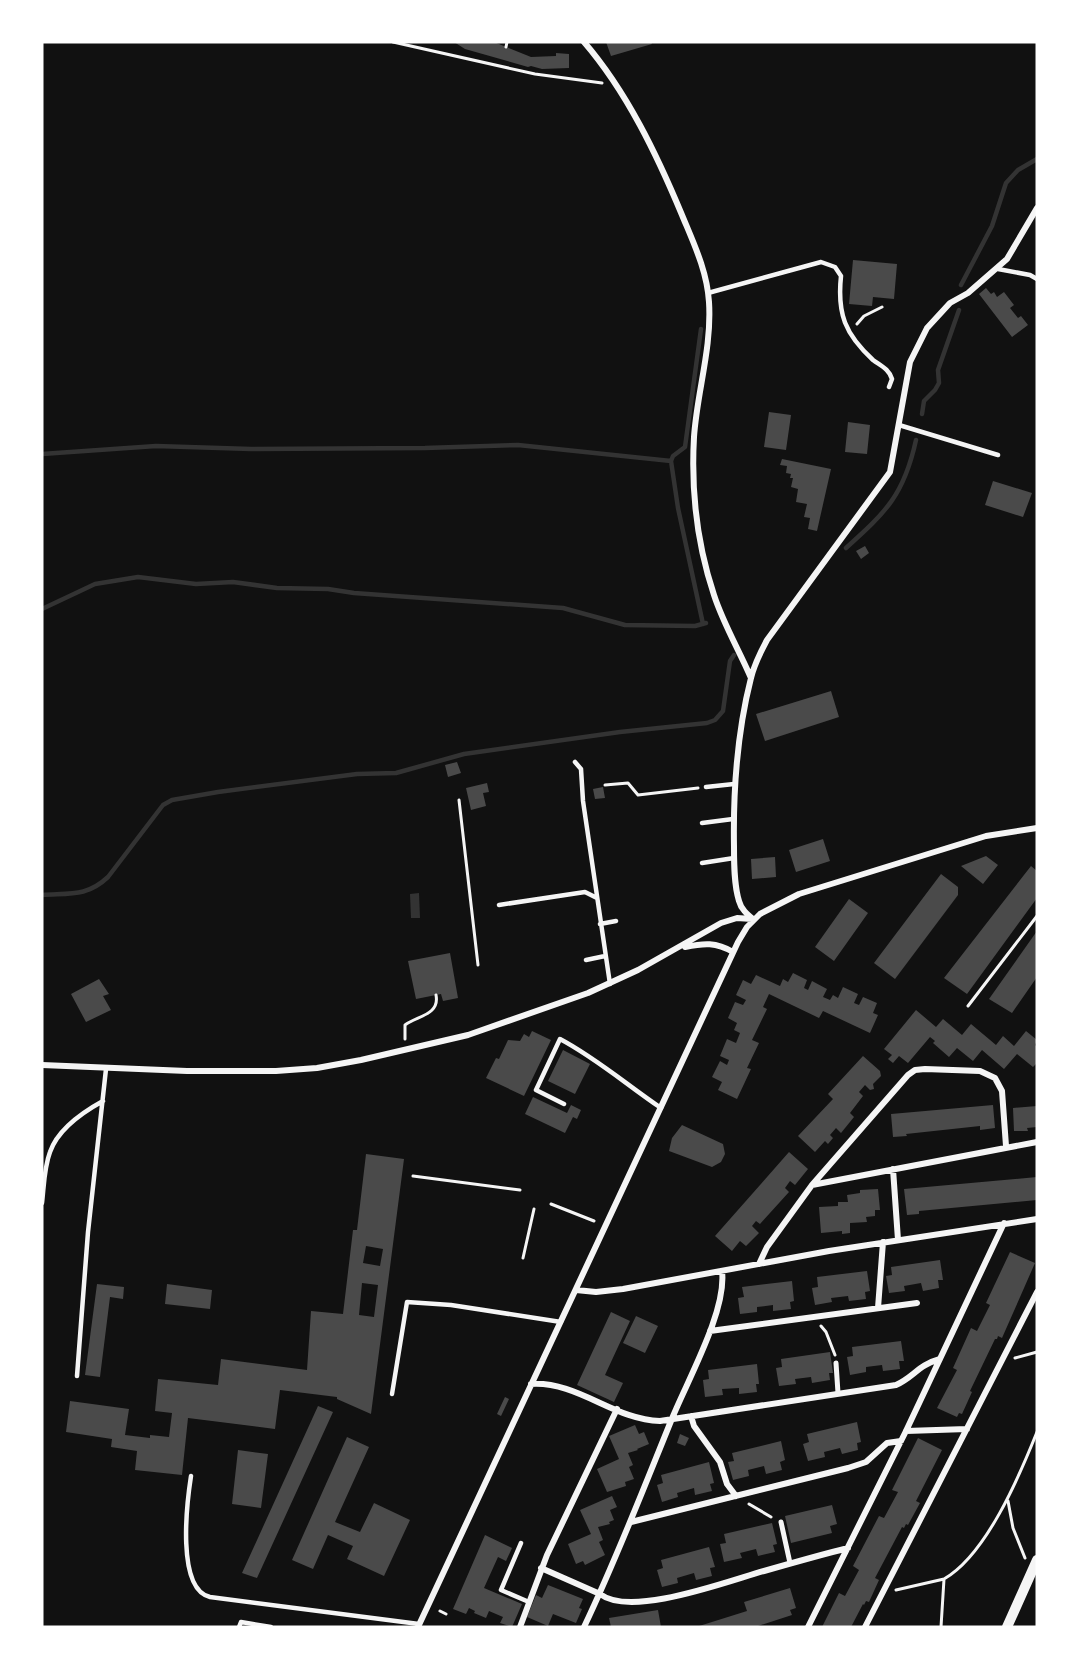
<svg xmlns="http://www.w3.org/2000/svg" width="1079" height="1669" viewBox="0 0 1079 1669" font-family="Overpass,sans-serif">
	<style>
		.water { fill: #333 }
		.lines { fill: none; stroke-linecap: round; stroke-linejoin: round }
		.stream { stroke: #333; stroke-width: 4.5 }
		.building { fill: #4a4a4a; fill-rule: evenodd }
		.path { stroke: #f5f5f5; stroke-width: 3 }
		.service { stroke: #f5f5f5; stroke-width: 4.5 }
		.pedestrian { stroke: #f5f5f5; stroke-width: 5 }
		.minor { stroke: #f5f5f5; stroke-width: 6 }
		.tertiary { stroke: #f5f5f5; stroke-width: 10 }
	</style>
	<rect width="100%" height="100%" fill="#111"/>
	<!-- water -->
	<path class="water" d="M419,893L420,918H411L410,894Z"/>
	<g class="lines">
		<!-- stream -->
		<path class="stream" d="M961,285L992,226L1006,183L1018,170L1037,159
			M922,414L924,401L935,390L939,383L938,370L959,310
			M42,454L156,446L251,449L425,448L518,445L671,461L678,508L703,624
			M671,461L673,456L685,447L701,329
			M846,548C886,512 904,495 916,440
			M42,609L95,584L138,577L196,584L233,582L277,588L328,589L354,593L563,608L625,625L695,626L706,623
			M42,895C69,893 87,897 108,877L163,805L172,800L218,792L357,774L396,773L464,754L620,732L707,723L715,720L723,711L730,661L734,655"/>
	</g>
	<!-- building -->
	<path class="building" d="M454,42H494L531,57L556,56V53L569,54V68L542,69L531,66L528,67L465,49Z
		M606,42H651L652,44L611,56Z
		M853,260L897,264L894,299L873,297L872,306L849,304Z
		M986,288L991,294L994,292L997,297L1004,292L1014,305L1010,308L1018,318L1021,316L1028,325L1012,337L979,294Z
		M769,412L791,415L786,450L764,447Z
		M848,422L870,425L867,454L845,452Z
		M782,459L831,469L817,531L808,529L810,518L804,517L807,504L796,502L798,489L791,487L793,478H790L791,474L786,473L787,466L780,465Z
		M993,481L1032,493L1023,517L985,505Z
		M865,546L869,553L861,559L856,551Z
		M831,691L839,717L765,741L756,714Z
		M457,762L461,773L448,777L445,765Z
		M487,783L489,792L483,793L486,806L471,810L466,788Z
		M603,787L605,798L595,799L593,789Z
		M823,839L830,861L796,872L789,850Z
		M986,856L998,865L983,884L961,866Z
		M775,857L776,877L752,879L751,859Z
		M1031,866L1037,871V898L967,994L944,978Z
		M941,874L958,887V895L895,979L874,963Z
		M849,899L868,913L834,961L815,947Z
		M1037,931V977L1012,1013L989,999Z
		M450,953L458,998L443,1001L441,994L416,999L408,961Z
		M793,973L807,980L804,988L808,990L812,981L827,989L823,997L830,1000L833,995L838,998L843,987L858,994L854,1003L859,1005L863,997L877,1003L873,1013L878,1015L870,1033L823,1011L819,1018L769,994L763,1007L767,1009L752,1040L759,1043L747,1068L751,1069L737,1099L718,1090L722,1082L712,1077L720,1061L727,1065L729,1060L720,1056L727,1039L736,1043L740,1033L734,1030L737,1023L728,1018L735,1002L743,1005L746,1000L736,995L743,980L751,984L756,975L780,986L783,979L788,982Z
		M99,979L109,994L103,996L111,1010L86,1022L71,994Z
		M916,1010L936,1027L943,1019L962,1035L971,1024L996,1045L1003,1036L1014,1046L1026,1031L1037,1040L1035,1045L1037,1047V1063L1033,1067L1017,1054L1004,1069L982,1050L973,1061L957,1048L949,1057L933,1043L935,1041L930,1037L908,1063L899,1056L893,1063L888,1059L892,1055L884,1049Z
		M532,1031L551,1040L524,1096L486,1078L496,1058L499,1059L508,1040L520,1041L524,1034L529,1037Z
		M563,1050L590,1064L575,1094L548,1081Z
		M863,1056L880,1071L881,1076L873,1084L874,1089L870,1090L865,1085L859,1092L863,1096L850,1113L854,1117L841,1133L836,1128L830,1135L833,1138L828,1144L825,1141L815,1152L798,1136L833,1099L828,1094Z
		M533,1097L567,1113L571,1105L581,1110L577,1119L573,1117L565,1133L525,1114Z
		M993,1105L995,1128L980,1130V1126L906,1134L907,1136L893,1137L891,1114Z
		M1037,1106V1127L1027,1128L1028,1131H1014L1013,1108Z
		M682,1125L723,1144L725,1154L721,1162L712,1167L669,1151L672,1138Z
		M789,1152L808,1169L795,1185L790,1181L785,1188L789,1192L760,1224L756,1221L752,1226L759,1233L746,1246L740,1241L732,1251L715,1236Z
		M366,1154L404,1159L371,1414L337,1399V1397L280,1390L275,1429L188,1418L182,1475L135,1470L137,1451L111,1447L112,1439L66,1432L70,1401L129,1409L125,1435L150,1438V1435L169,1437L172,1413L155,1411L158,1379L218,1385L221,1359L307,1370L311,1311L343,1314L353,1230H357ZM366,1246L383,1249L380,1266L363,1263ZM362,1283L378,1285L374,1317L359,1315Z
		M1037,1177V1200L919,1211V1214L907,1215L904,1189Z
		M878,1189L880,1210H875V1216L866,1217L867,1222L850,1223V1233L842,1234V1231L821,1233L819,1207L838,1206V1202H848L847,1195L860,1193V1190Z
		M1010,1252L1035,1263L1002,1338L998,1336L997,1339H995L970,1391L972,1392L962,1414L959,1413L957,1417L937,1408L957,1370L953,1368L971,1328L977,1331L990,1305L986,1303Z
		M940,1260L943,1280H938L939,1288L923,1291L921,1283L904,1286L905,1291L889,1293L886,1276L892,1275L891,1267Z
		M867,1271L870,1291L865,1292L866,1299L849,1301L848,1296L831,1298L832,1302L815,1305L812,1288L818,1287L817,1277Z
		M792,1281L794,1301L790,1302L791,1309L773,1311V1305L757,1307V1312L740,1314L738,1298L744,1297L742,1287Z
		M97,1284L124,1287L123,1299L110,1297L100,1377L85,1375Z
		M167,1284L212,1290L210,1309L165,1304Z
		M611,1312L630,1321L605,1375L623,1383L614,1402L577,1385Z
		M636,1316L658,1326L645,1353L623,1343Z
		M901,1341L904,1361H899L900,1369L883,1371L882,1365L866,1367V1372L850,1375L847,1357L853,1356L852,1347Z
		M830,1352L833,1373H829L830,1380L812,1383L811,1377L795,1379L796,1384L779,1386L776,1368L782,1367L781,1359Z
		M757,1364L759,1384H756L757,1392L739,1394V1388L722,1389L723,1395L705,1397L703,1380L709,1379L708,1370Z
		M505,1397L509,1399L501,1416L497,1414Z
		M318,1406L333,1412L257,1578L242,1573Z
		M857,1422L861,1442L857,1443L858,1450L842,1454L840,1448L824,1452L825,1457L808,1461L803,1444L809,1442L807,1434Z
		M635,1425L639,1434L644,1432L649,1444L637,1449L638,1450L628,1453L633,1465L629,1467L634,1479L625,1482L626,1486L607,1492L597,1469L619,1459L609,1436Z
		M680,1434L689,1438L685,1446L677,1443Z
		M347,1437L369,1447L335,1522L360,1532L374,1503L410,1520L384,1576L347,1559L353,1546L328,1535L313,1569L292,1560Z
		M918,1438L942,1450L916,1501L920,1503L908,1525L906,1524L904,1528L902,1527L875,1578L879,1580L869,1602L866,1601L864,1605L863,1604L851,1627H822L839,1593L845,1596L859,1570L853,1566L879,1516L884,1518L898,1492L892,1490Z
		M781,1441L785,1460L780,1462L782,1470L766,1474L764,1466L748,1470L749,1476L733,1480L728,1462L734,1461L732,1453Z
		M238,1450L268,1454L261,1508L232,1504Z
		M709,1462L714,1483L710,1484L712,1491L695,1495L694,1488L677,1493L678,1497L662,1502L657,1485L663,1483L661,1475Z
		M612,1496L617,1507L610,1510L614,1520L609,1522L610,1524L598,1527L603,1540L599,1542L605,1555L585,1565L583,1561L576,1564L568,1544L591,1534L580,1510Z
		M832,1505L837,1524L830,1526L832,1533L791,1543L785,1516Z
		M772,1523L777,1544L773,1545L775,1552L758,1556L756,1549L740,1553L742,1558L724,1562L720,1544L726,1543L724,1534Z
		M485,1535L512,1548L506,1561L498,1557L484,1588L522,1604L512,1627L500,1623L503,1617L489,1611L486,1618L474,1613L475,1611L469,1608L466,1614L453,1609Z
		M709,1547L715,1567L710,1568L712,1576L696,1580L694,1573L677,1578L678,1583L662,1587L657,1570L663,1568L661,1560Z
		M548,1585L583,1599L579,1608L582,1609L576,1623L553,1614L548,1626L527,1617L536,1595L542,1598Z
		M790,1588L796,1608L790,1610L792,1615L755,1627H696L747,1611L744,1602Z
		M658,1610L661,1627H611L609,1618Z"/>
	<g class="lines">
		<!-- path -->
		<path class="path" d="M393,42L535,74L602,83
			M506,47L507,42
			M857,324L864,316L882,307
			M605,785L628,783L638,795L698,788
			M459,800L478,965
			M968,1006L1037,916
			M405,1039V1025C417,1016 440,1015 436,995
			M413,1176L520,1190
			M551,1204L594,1221
			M523,1258L534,1209
			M821,1326L826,1332L835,1355
			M1015,1358L1037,1352
			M1008,1501L1013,1528L1025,1558
			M749,1504L771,1517
			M944,1579C986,1555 1019,1477 1037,1432
			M896,1590L944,1579L941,1627
			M440,1611L446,1614"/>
		<!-- service -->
		<path class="service" d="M998,269L1030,275L1037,279
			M708,293L821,262L835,267L841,276C837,314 845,334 873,360C881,366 889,369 892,379L889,387
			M899,425L998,455
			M575,762L581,769L583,801L610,984
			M706,787L734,784
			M702,823L733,819
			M702,863L734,858
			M499,905L585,892L597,898
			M600,924L616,921
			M586,960L605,956
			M564,1104L536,1090L560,1039C596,1058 627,1085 661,1108
			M42,1203C44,1186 44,1168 50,1152C58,1129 83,1112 103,1101
			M77,1376L88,1232L106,1069
			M392,1394L407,1302L451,1305L561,1322
			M191,1476C187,1502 176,1589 210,1597L419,1624
			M521,1543L501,1590L529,1602
			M239,1627L241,1622L271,1627"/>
		<!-- pedestrian -->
		<path class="pedestrian" d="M836,1363L838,1393
			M781,1522L790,1563"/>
		<!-- minor -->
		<path class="minor" d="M584,42C627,92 657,155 682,215C694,244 707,271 709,302C712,348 697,392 694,437C691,490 697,544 714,595C723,623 739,650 751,678
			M753,919C747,914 741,909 739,901C734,885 734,864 734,847C733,790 737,733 751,678C754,665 760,653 767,640L890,472L910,362L927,328L950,303L968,293L1007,259L1037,208
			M685,947C704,943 716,942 733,952
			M42,1065L187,1071H276L317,1068L361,1060L468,1035L588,993L638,970L721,923L737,918L752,919
			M893,1169L898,1240
			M812,1185L1037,1142
			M759,1264L767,1247L812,1185L908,1075L915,1070L925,1069L980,1071L995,1078L1002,1091L1006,1146
			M576,1290L596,1292L623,1289L829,1251L1037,1219
			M878,1308L883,1242
			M710,1331L917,1303
			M531,1384C578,1381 614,1420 660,1421L896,1385C914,1377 918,1365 940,1359
			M691,1416L694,1426L720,1462L727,1484L736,1496
			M906,1431L967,1429
			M631,1522L848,1468L866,1462L887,1443L901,1441
			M541,1568L600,1594C631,1618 728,1581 764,1571C792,1563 820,1555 848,1548
			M418,1627L738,942L747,927L760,914L799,894L986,836L1037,828
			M520,1627L547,1555L617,1409
			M584,1627C616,1560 643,1490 671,1421C687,1381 727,1311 722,1271
			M808,1627L906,1431L1004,1223
			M865,1627L1037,1292"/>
		<!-- tertiary -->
		<path class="tertiary" d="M1007,1627L1037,1560"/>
	</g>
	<!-- border -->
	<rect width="1079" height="1669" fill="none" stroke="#ffffff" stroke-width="87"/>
</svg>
